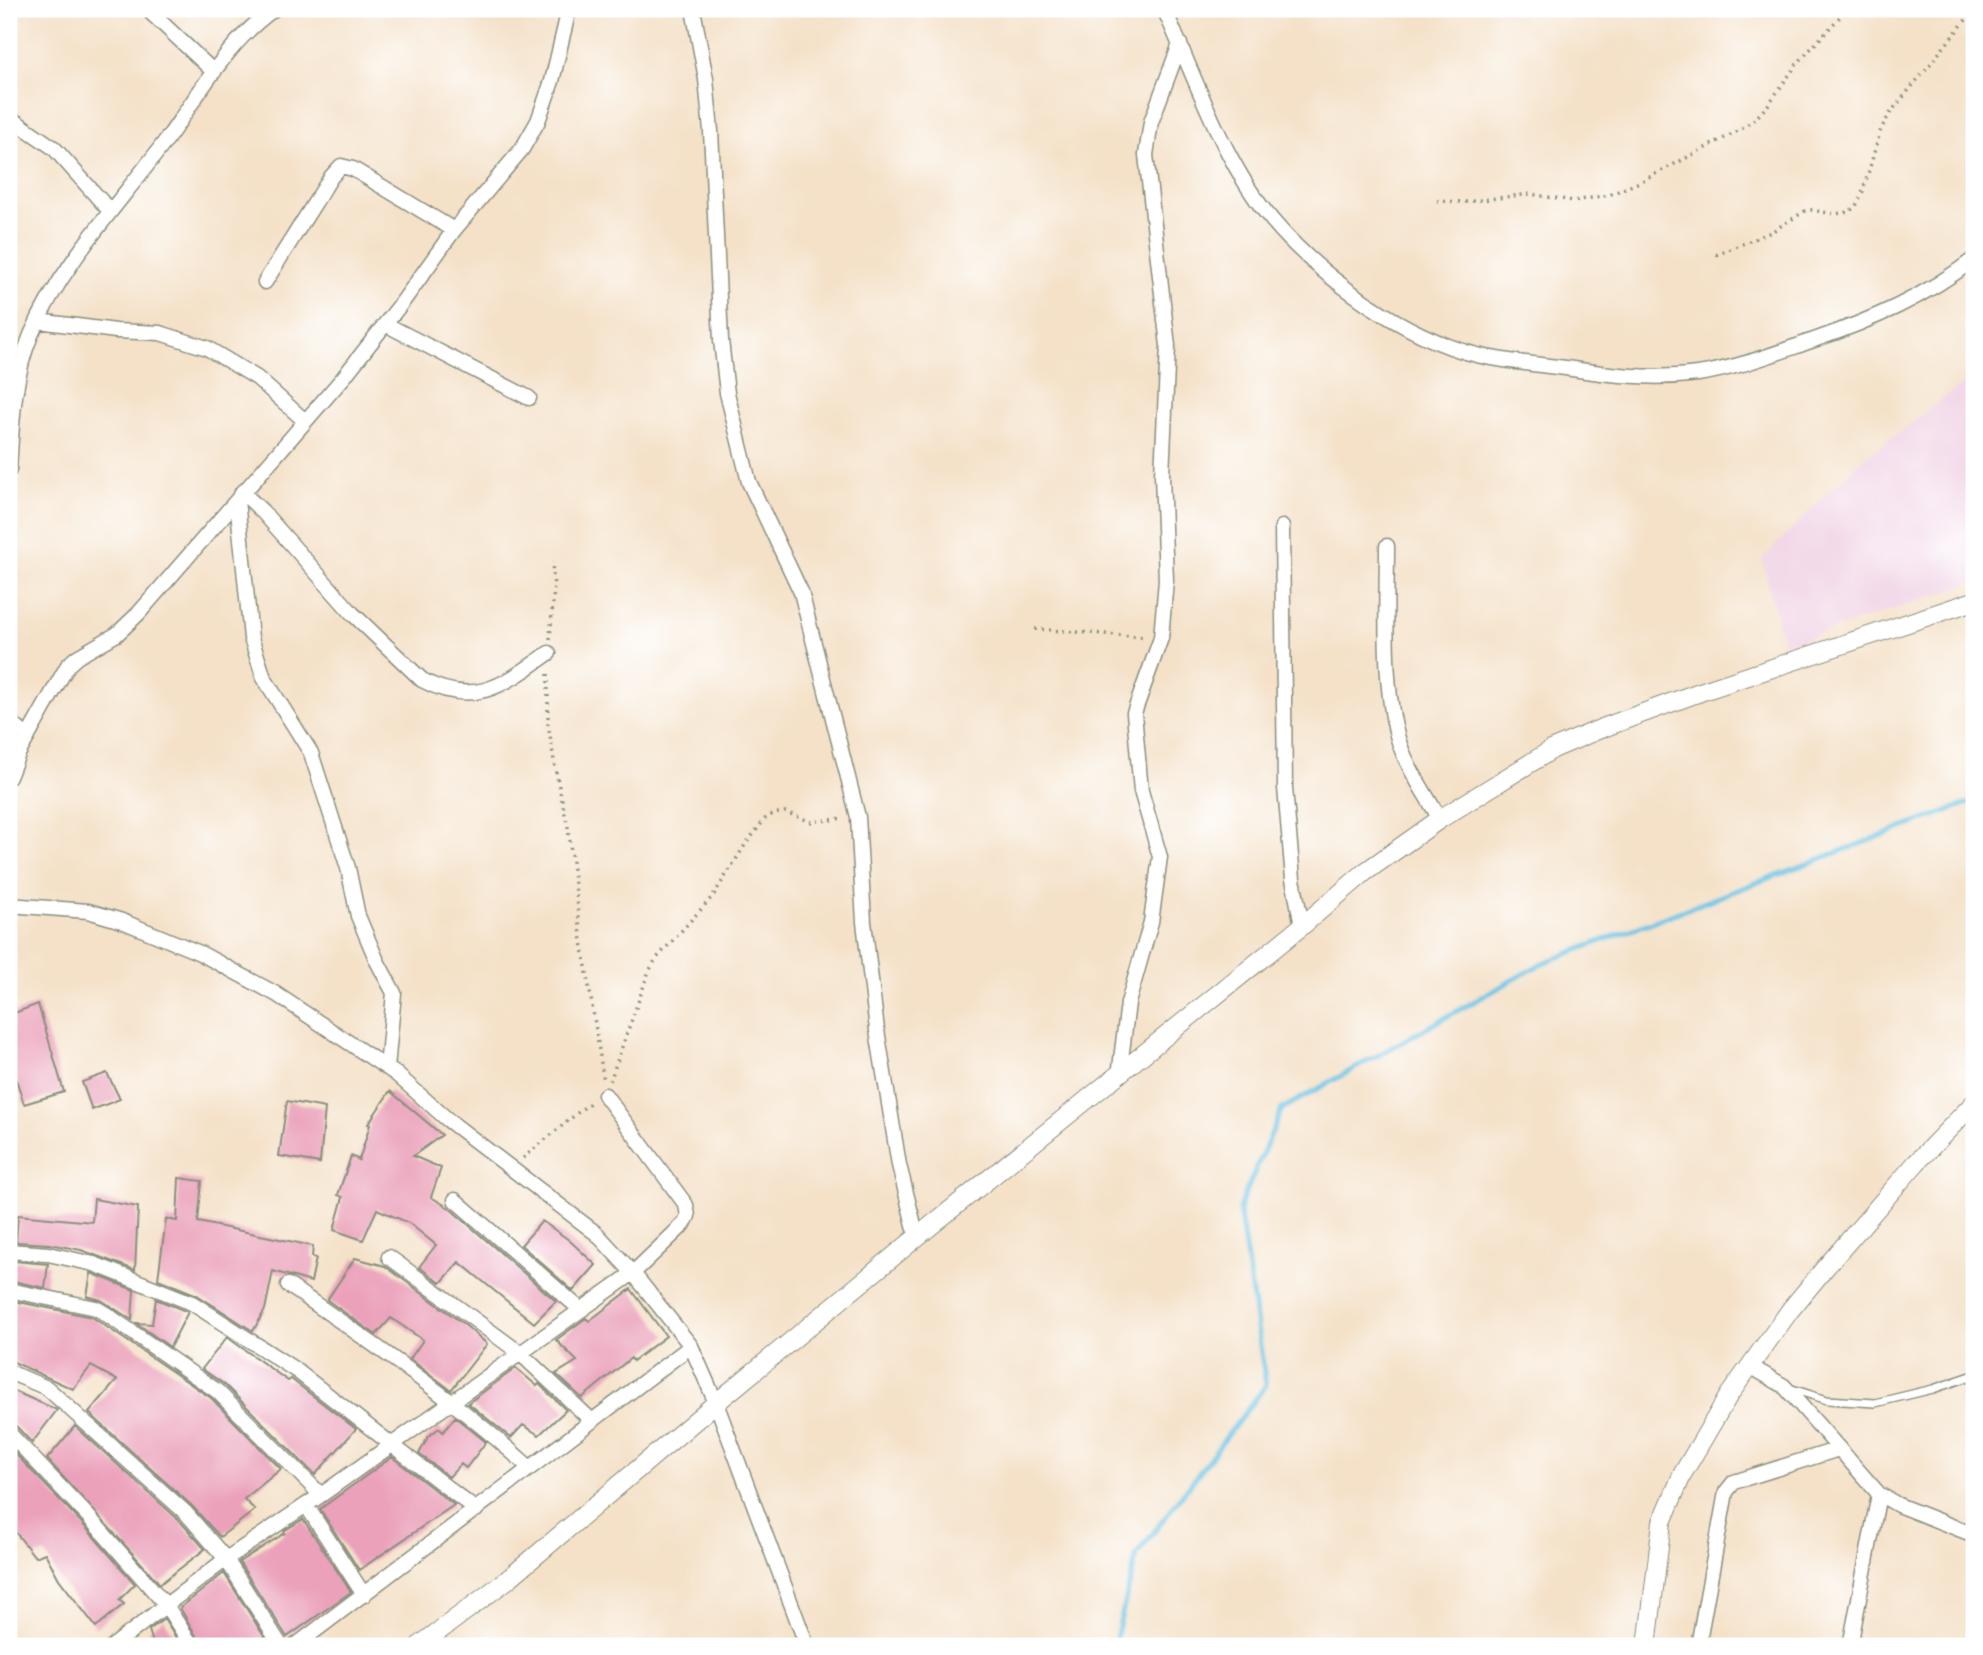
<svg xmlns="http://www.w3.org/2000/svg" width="1983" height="1655" viewBox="0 0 1983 1655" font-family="Mali,sans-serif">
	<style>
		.built { fill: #f0d0e4 }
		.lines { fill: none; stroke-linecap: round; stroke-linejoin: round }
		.stream { stroke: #63c0e1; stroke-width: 5 }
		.building { fill: #eba1ba }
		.service-casing { stroke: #8a8f7e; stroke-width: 10 }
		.minor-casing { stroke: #8a8f7e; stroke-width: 17 }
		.tertiary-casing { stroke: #8a8f7e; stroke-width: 20 }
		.path { stroke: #8a8f7e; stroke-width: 3.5; stroke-dasharray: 2 5; stroke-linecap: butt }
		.service { stroke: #fff; stroke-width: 7 }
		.minor { stroke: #fff; stroke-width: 14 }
		.tertiary { stroke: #fff; stroke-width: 18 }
	</style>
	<rect width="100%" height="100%" fill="#fff"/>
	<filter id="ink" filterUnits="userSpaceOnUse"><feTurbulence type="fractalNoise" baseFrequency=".0143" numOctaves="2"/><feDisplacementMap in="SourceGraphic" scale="14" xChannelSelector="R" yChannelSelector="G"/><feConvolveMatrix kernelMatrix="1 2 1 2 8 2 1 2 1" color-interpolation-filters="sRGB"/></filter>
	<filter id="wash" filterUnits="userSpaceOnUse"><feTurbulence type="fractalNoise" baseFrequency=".00686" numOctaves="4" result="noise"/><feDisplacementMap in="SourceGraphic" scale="28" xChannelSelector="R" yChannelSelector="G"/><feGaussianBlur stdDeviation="1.57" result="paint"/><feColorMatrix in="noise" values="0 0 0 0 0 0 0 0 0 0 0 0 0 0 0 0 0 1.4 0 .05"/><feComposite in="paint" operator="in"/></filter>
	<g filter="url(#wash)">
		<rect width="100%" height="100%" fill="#f4e1c8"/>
		<!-- built -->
		<path class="built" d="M1974,375V582L1784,646L1762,559L1856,465Z"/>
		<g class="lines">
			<!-- stream -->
			<path class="stream" d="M1114,1646L1137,1554L1266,1385L1239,1208L1282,1109L1543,963L1974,801"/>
		</g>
		<g id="blocks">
			<!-- building -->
			<path class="building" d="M38,1004L64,1092L24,1104L9,1057V1015Z
				M107,1073L120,1099L92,1110L82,1082Z
				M390,1091L442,1135L413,1156L441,1168L431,1197L448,1207L556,1301L534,1323L459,1262L441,1283L419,1267L436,1245L409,1223L377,1209L363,1240L334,1230L343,1197L338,1195L351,1156L359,1160L370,1125L368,1124Z
				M287,1101L325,1108L320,1163L279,1156Z
				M179,1178L202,1181L198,1222L313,1246L312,1257L316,1258L311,1282L273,1271L265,1310L253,1331L197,1295L158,1279L166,1219L177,1221Z
				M94,1199L138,1207L135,1270L81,1250L49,1244L16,1242L18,1215L92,1222Z
				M542,1221L569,1240L596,1265L573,1291L521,1245Z
				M355,1258L385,1266L465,1325L487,1344L451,1390L410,1359L423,1340L391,1318L376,1335L327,1300Z
				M14,1261L48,1264L45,1288L12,1281Z
				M91,1273L134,1290L132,1320L101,1300L87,1296Z
				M631,1289L666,1336L633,1361L631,1358L582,1398L556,1374L577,1361L556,1340L586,1318L589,1321Z
				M156,1299L188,1312L170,1347L136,1323L152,1324Z
				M9,1300L92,1317L211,1398L281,1469L244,1499L255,1510L220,1537L192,1506L89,1413L117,1380L91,1366L73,1389L9,1360Z
				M227,1337L288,1381L291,1379L356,1429L315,1475L224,1384L202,1369Z
				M516,1368L537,1386L539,1384L566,1410L539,1435L523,1425L511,1438L468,1403Z
				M9,1389L57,1410L32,1443L16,1426L9,1424Z
				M455,1417L486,1442L466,1468L461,1464L449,1477L419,1454L428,1437L439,1428L443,1432Z
				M75,1426L179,1520L205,1549L160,1584L47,1459Z
				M9,1447L81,1522L135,1584L119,1600L124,1604L96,1627L59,1579L45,1553L35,1557L9,1524Z
				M392,1457L454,1505L359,1570L320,1509Z
				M303,1519L351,1592L287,1637L239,1562L285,1533L284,1531Z
				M224,1573L270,1646H202L180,1608Z
				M164,1619L181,1646H154L149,1630Z"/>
		</g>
	</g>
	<g filter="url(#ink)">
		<use href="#blocks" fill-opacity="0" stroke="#8a8f7e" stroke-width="2"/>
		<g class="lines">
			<!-- service casing -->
			<g class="service-casing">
				<path id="service" d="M1789,1388L1827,1400L1875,1403L1933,1389L1974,1375"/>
			</g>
			<!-- minor casing -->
			<g class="minor-casing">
				<path id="minor" d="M147,9L214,72
					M693,9L706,79L711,131L721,340L727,393L749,482L801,592L858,817L864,922L877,1030L899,1165L917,1237
					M1164,9C1196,78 1223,162 1272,220C1320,277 1404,337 1477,355C1506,362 1536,364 1566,368C1610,375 1653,380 1698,374C1738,368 1776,353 1814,340C1872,320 1925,297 1974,259
					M9,117L54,148L110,211
					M265,282L331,177L341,166L353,169L454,230
					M38,321L116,331L160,333L207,348L257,378L305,421
					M385,324L529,398
					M9,470C12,424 13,378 31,335C63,261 120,203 167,139C200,93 227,42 274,9
					M242,492L262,511L352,613L422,680C476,709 506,683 549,653
					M237,500L251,638L264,678L311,753L348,868L358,916L377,961L394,993L387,1068
					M1282,527L1285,788L1293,879L1302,926
					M1387,546C1387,605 1381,700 1403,753C1413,776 1427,797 1440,819
					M9,721L28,737
					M9,777L18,754L68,665L77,657L117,634L138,614L343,378L404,300L454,230L522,149L538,121L552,81L569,9
					M9,905L88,911L122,921L200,953L276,994L396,1074L448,1120L597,1234L633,1273L691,1346L716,1403L807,1646
					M1119,1076L1128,1003L1151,922L1160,857L1141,791L1134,713L1161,638L1166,580L1162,475L1168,346L1146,155L1151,122L1180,44
					M455,1200L581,1310
					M9,1251L48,1254L94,1264L192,1303L297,1371L476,1510
					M389,1257L520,1353L592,1421
					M288,1285C371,1342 455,1400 530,1468
					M9,1290L96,1308L106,1314L217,1391L321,1495
					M1750,1366L1784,1386L1879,1494L1898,1505L1974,1535
					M9,1372L47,1388L186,1513L226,1559L281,1646
					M9,1433L88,1516L166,1605L192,1646
					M306,1505L364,1595
					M113,1646L226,1559L321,1495L633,1273L684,1224L688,1216L686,1205L605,1095
					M295,1646L691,1346
					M1698,1646L1726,1492L1734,1482L1839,1449
					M1850,1646L1879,1494"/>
			</g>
			<!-- tertiary casing -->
			<g class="tertiary-casing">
				<path id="tertiary" d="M419,1646L507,1580L716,1403L917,1237L1302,926L1365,872L1440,819L1553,749L1600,729L1700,692L1974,601
					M1647,1646L1662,1522L1683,1473L1729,1395L1791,1309L1825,1268L1916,1163L1974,1103"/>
			</g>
			<!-- path -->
			<path class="path" d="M1437,201L1465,202L1530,194L1574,201L1609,195L1642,181L1738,131L1756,118L1768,105L1797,64L1847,9
				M1716,255L1771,232L1805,211L1811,210L1835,214L1849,212L1856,206L1863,191L1881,129L1891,112L1974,10
				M1035,629L1145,637
				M550,639L554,588L552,562
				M548,674V723L556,773L568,827L580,928L604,1082
				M610,1081L649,971L656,959L713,896L745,845L765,819L773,814L785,812L812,822L844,818
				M523,1158L592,1101"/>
			<!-- service -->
			<use href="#service" class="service"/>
			<!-- minor -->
			<use href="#minor" class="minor"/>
			<!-- tertiary -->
			<use href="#tertiary" class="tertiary"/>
		</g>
	</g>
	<!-- margin -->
	<rect width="1983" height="1655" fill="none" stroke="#fff" stroke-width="35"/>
</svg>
